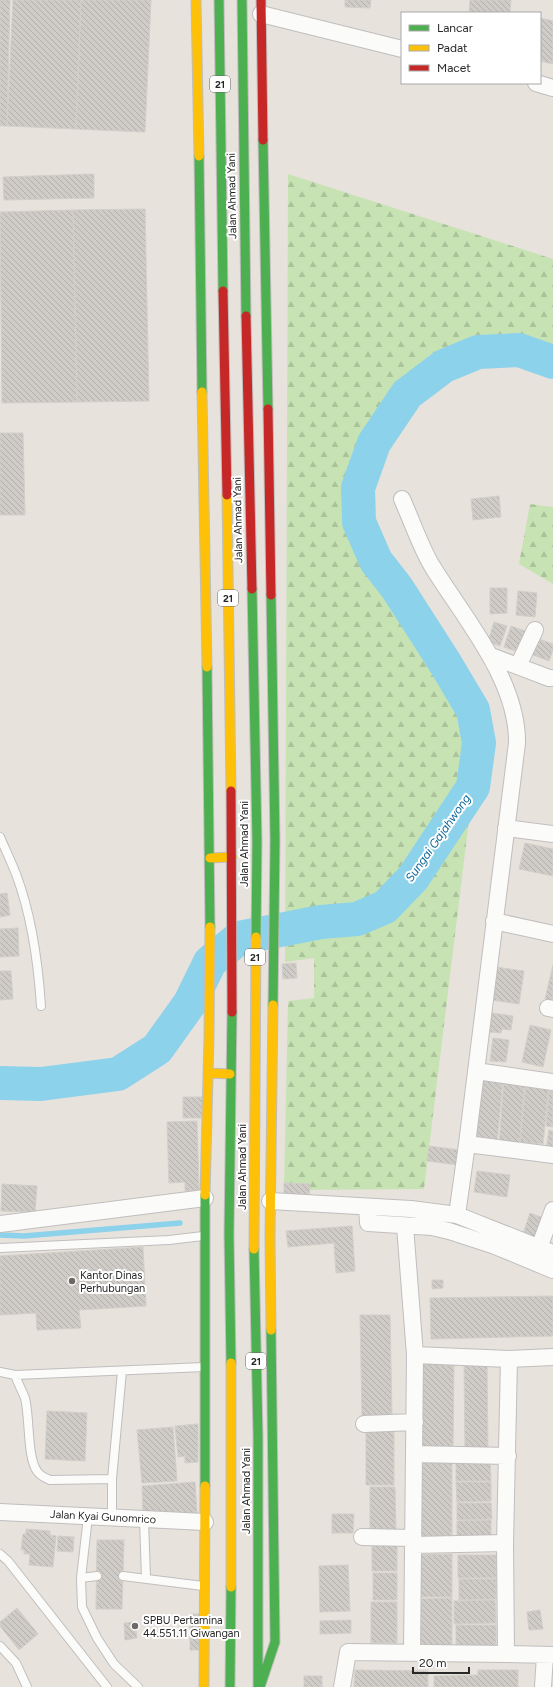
<svg xmlns="http://www.w3.org/2000/svg" width="553" height="1687" viewBox="0 0 553 1687" font-family="Figtree,sans-serif">
	<style>
		.forest { fill: url(#forest-firs) }
		.lines { fill: none; stroke-linecap: round; stroke-linejoin: round }
		.stream { stroke: #8dd2eb; stroke-width: 5.5 }
		.river { stroke: #8dd2eb; stroke-width: 34 }
		.building { fill: url(#building-back-hatch); stroke: #d2cec8 }
		.lane-casing { stroke: #c0bebe; stroke-width: 10 }
		.street-casing { stroke: #c0bebe; stroke-width: 18 }
		.fast-casing { stroke: #c0bebe; stroke-width: 11 }
		.slow-casing { stroke: #c0bebe; stroke-width: 11 }
		.jam-casing { stroke: #c0bebe; stroke-width: 11 }
		.lane { stroke: #fbfbfa; stroke-width: 8 }
		.street { stroke: #fbfbfa; stroke-width: 16 }
		.fast { stroke: #4caf50; stroke-width: 9 }
		.slow { stroke: #ffc107; stroke-width: 9 }
		.jam { stroke: #c62828; stroke-width: 9 }
		.poi-dot { fill: #6b6967; stroke: #fff; stroke-width: 1.5 }
		.labels { text-anchor: middle; dominant-baseline: central; stroke-width: 4; stroke-linejoin: round; paint-order: stroke }
		.shield { fill: #fff; stroke: #686868; stroke-width: 1 }
		.shield-label { font-size: 10px; font-weight: bold; fill: #282828 }
		.street-label { font-size: 11px; fill: #282828; stroke: #fff }
		.poi-label { font-size: 11px; fill: #282828; stroke: #fff; text-anchor: start }
		.water-label { font-size: 12px; font-style: italic; fill: #0a6799; stroke: #fff }
	</style>
	<defs>
		<pattern id="forest-firs" width="22" height="20" patternUnits="userSpaceOnUse"><rect width="22" height="20" fill="#c7e3b4"/><path d="M5 1l3.5 6h-7zM16 11l3.5 6h-7z" fill="#abc39b"/></pattern>
		<pattern id="building-back-hatch" width="6" height="6" patternUnits="userSpaceOnUse"><rect width="6" height="6" fill="#cfccc8"/><path d="M-1 5l2 2M0 0l6 6M5-1l2 2" fill="none" stroke="#b2afac"/></pattern>
	</defs>
	<rect width="100%" height="100%" fill="#e7e2dc"/>
	<!-- forest -->
	<path class="forest" d="M288,174L553,259V372L519,350L444,366L407,394L359,522L376,561L397,588L445,663L473,787L424,1189L284,1190L288,1001L314,998V958L285,962Z
		M530,504L553,507V584L519,564Z"/>
	<g class="lines">
		<!-- stream -->
		<path class="stream" d="M0,1235L24,1236L180,1223"/>
		<!-- river -->
		<path class="river" d="M0,1083L41,1084L118,1074L157,1049L190,1003L210,962L239,938L321,922L357,919L385,907L413,878L473,787L479,743L473,710L445,663L397,588L376,561L359,522L358,488L374,443L407,394L444,366L478,352L519,350L553,362"/>
	</g>
	<!-- building -->
	<path class="building" d="M0,0H10L7,126H0Z
		M13,0H81L76,129L7,126Z
		M81,0H151L145,132L76,129Z
		M345,0H371L370,8L345,7Z
		M470,0H511L510,13H469Z
		M540,18L553,21V64L540,61Z
		M94,174V198L4,200L3,177Z
		M145,209L149,401L77,402L73,210Z
		M73,210L77,402L2,403L0,212Z
		M0,433H23L25,515H0Z
		M499,496L501,517L473,520L471,499Z
		M490,588H507V613L490,614Z
		M518,591L537,593L535,617L516,615Z
		M494,622L507,626L500,646L488,642Z
		M511,626L525,631L518,652L504,647Z
		M536,638L553,644V650L549,661L531,654Z
		M525,843L553,849V876L519,869Z
		M7,893L10,915L0,917V894Z
		M18,928L19,956L0,957V929Z
		M296,963L297,978L283,979L282,964Z
		M553,965V1001L545,999Z
		M496,967L524,971L519,1004L491,1000Z
		M0,971H11L13,999L0,1000Z
		M492,1013L513,1016L511,1030L502,1029L501,1033L489,1032Z
		M530,1025L551,1030L543,1067L522,1062Z
		M493,1038L509,1040L506,1062L490,1061Z
		M481,1077L503,1079L497,1144L475,1142Z
		M504,1079L525,1081L519,1147L499,1145Z
		M526,1081L549,1083L543,1144L520,1142Z
		M549,1091L553,1092V1127L546,1126Z
		M183,1097H203V1118H183Z
		M197,1121L199,1190L185,1191V1182L169,1183L167,1122Z
		M549,1130L553,1131V1151L546,1150Z
		M429,1146L460,1150L458,1165L427,1161Z
		M477,1171L510,1175L507,1197L474,1192Z
		M284,1183L310,1184L309,1198H284Z
		M2,1184L37,1186L35,1212L1,1211Z
		M530,1213L546,1219L539,1240L523,1234Z
		M352,1226L355,1271L336,1273L334,1243L288,1247L286,1231Z
		M143,1247L146,1306L79,1310L81,1328L37,1330L36,1313L0,1315V1256Z
		M432,1280H443V1288L432,1289Z
		M553,1296V1336L431,1339L430,1298Z
		M360,1315H390L392,1417H362Z
		M422,1363L454,1364L453,1448L421,1447Z
		M464,1363H487L488,1452H465Z
		M47,1411L87,1413L85,1461L45,1459Z
		M198,1424V1462L185,1463V1456L178,1457L175,1426Z
		M173,1427L177,1481L142,1483L137,1430Z
		M366,1427L394,1428V1485H366Z
		M420,1459H452V1540H420Z
		M490,1459L491,1481H456V1460Z
		M195,1482L197,1513L143,1516L142,1486Z
		M456,1482H491V1501L457,1502Z
		M370,1487H395L396,1530H370Z
		M457,1503H491L492,1519L457,1520Z
		M332,1514H354L353,1533H332Z
		M491,1520V1540L457,1541V1521Z
		M26,1529L50,1531V1535L56,1536L53,1567L29,1565L30,1554H24V1550H21L23,1534H26Z
		M58,1536L74,1537L73,1552L57,1551Z
		M97,1540H124L122,1609H96Z
		M372,1544H397V1571H372Z
		M452,1554V1597H417L416,1555Z
		M458,1555H496V1578H458Z
		M348,1565L350,1611L320,1612L319,1566Z
		M373,1573H397V1600H373Z
		M459,1579H496V1599L459,1600Z
		M452,1598V1648L417,1649V1599Z
		M495,1600L496,1623L454,1624V1601Z
		M371,1602H397V1643H371Z
		M17,1608L38,1634L19,1650L0,1626V1622Z
		M540,1610L543,1629L529,1630L527,1612Z
		M190,1614H200V1650H190Z
		M351,1620V1633L320,1634V1621Z
		M135,1622L137,1638L125,1640L124,1623Z
		M456,1625H496V1648L456,1649Z
		M355,1670L428,1671V1687H354Z
		M478,1670H518V1687H434V1676L478,1675Z
		M304,1676H322V1687H304Z"/>
	<g class="lines">
		<!-- lane casing -->
		<g class="lane-casing">
			<path id="lane" d="M0,837C5,849 11,861 16,874C32,916 38,961 41,1006
				M0,1248L169,1240L203,1236
				M0,1372L15,1375C18,1383 22,1391 25,1398C30,1418 27,1457 37,1471C40,1476 45,1478 50,1480L112,1479
				M15,1375L204,1367
				M88,1517L81,1578L82,1607L97,1638L114,1664L138,1687
				M112,1518V1479L122,1371
				M144,1520L146,1578
				M0,1554L8,1561L107,1687
				M123,1576L203,1586
				M81,1578L97,1576
				M0,1646L16,1663L27,1687"/>
		</g>
		<!-- street casing -->
		<g class="street-casing">
			<path id="street" d="M261,14L402,49
				M536,83L553,88
				M402,499C411,519 421,548 432,566C464,618 518,680 517,743L467,1144L457,1215
				M491,656L549,678H553
				M518,666L535,630
				M506,828L553,834
				M494,921L553,934
				M548,1008L553,1009
				M476,1071L553,1082
				M467,1144L553,1155
				M270,1201L411,1209L457,1215L553,1253
				M367,1207L368,1223L432,1227L449,1231L495,1246L553,1270
				M0,1224L205,1198
				M405,1226L415,1355
				M539,1248L553,1210
				M509,1359L505,1543L506,1654L553,1655
				M364,1424L415,1422
				M414,1454L508,1456
				M0,1512L205,1522
				M362,1537L413,1538
				M413,1545L505,1543
				M412,1653L415,1355L509,1359L553,1357
				M342,1687L348,1652L506,1654
				M543,1687L545,1655"/>
		</g>
		<!-- fast casing -->
		<g class="fast-casing">
			<path id="fast" d="M219,0L223,291
				M242,0L246,316
				M263,140L268,409
				M199,156L202,392
				M252,589L257,841L256,937
				M271,595L275,840L273,1005
				M207,667L210,927
				M254,1249L258,1436V1687
				M231,1363L229,1234L232,1012
				M205,1486V1195
				M230,1687L231,1587
				M260,1687L275,1642L271,1330"/>
		</g>
		<!-- slow casing -->
		<g class="slow-casing">
			<path id="slow" d="M196,0L199,156
				M202,392L207,667
				M227,495L231,791
				M210,858L232,857
				M208,1073L230,1074
				M205,1195L209,1037L210,927
				M254,1249L256,937
				M271,1330L270,1236L273,1005
				M231,1587V1363
				M204,1687L205,1486"/>
		</g>
		<!-- jam casing -->
		<g class="jam-casing">
			<path id="jam" d="M261,0L263,140
				M223,291L227,495
				M246,316L252,589
				M268,409L271,595
				M231,791L232,1012"/>
		</g>
		<!-- lane -->
		<use href="#lane" class="lane"/>
		<!-- street -->
		<use href="#street" class="street"/>
		<!-- fast -->
		<use href="#fast" class="fast"/>
		<!-- slow -->
		<use href="#slow" class="slow"/>
		<!-- jam -->
		<use href="#jam" class="jam"/>
	</g>
	<!-- markers -->
	<g class="poi-dot">
		<circle cx="72" cy="1281" r="4"/>
		<circle cx="135" cy="1626" r="4"/>
	</g>
	<g class="labels">
		<!-- shield labels -->
		<g class="shield">
			<rect x="210" y="76" width="20" height="16" rx="3"/>
			<rect x="218" y="590" width="20" height="16" rx="3"/>
			<rect x="245" y="949" width="20" height="16" rx="3"/>
			<rect x="246" y="1353" width="20" height="16" rx="3"/>
		</g>
		<g class="shield-label">
			<text x="220" y="84">21</text>
			<text x="228" y="598">21</text>
			<text x="255" y="957">21</text>
			<text x="256" y="1361">21</text>
		</g>
		<!-- street labels -->
		<g class="street-label">
			<text transform="translate(232 196) rotate(-91)">Jalan Ahmad Yani</text>
			<text transform="translate(238 520) rotate(-91)">Jalan Ahmad Yani</text>
			<text transform="translate(244 844) rotate(-90)">Jalan Ahmad Yani</text>
			<text transform="translate(242 1167) rotate(-90)">Jalan Ahmad Yani</text>
			<text transform="translate(246 1491) rotate(-90)">Jalan Ahmad Yani</text>
			<text transform="translate(103 1517) rotate(3)">Jalan Kyai Gunomrico</text>
		</g>
		<!-- poi labels -->
		<g class="poi-label">
			<text x="80" y="1275">Kantor Dinas<tspan x="80" dy="13">Perhubungan</tspan></text>
			<text x="143" y="1620">SPBU Pertamina<tspan x="143" dy="13">44.551.11 Giwangan</tspan></text>
		</g>
		<!-- water labels -->
		<g class="water-label">
			<text transform="translate(438 838) rotate(-55)">Sungai Gajahwong</text>
		</g>
	</g>
	<!-- legend -->
	<rect x="401" y="12" width="140" height="72" fill="#ffffff" stroke="#a9a9a9"/>
	<rect x="409" y="25" width="20" height="6" fill="#4caf50" stroke="#a9a9a9"/>
	<text x="437" y="32" font-size="12" fill="#282828">Lancar</text>
	<rect x="409" y="45" width="20" height="6" fill="#ffc107" stroke="#a9a9a9"/>
	<text x="437" y="52" font-size="12" fill="#282828">Padat</text>
	<rect x="409" y="65" width="20" height="6" fill="#c62828" stroke="#a9a9a9"/>
	<text x="437" y="72" font-size="12" fill="#282828">Macet</text>
	<!-- scale -->
	<path d="M413 1667v6h56v-6" fill="none" stroke="#282828" stroke-width="2"/>
	<text x="419" y="1667" font-size="12" fill="#282828" stroke="#ffffff" stroke-width="3" paint-order="stroke">20 m</text>
</svg>
